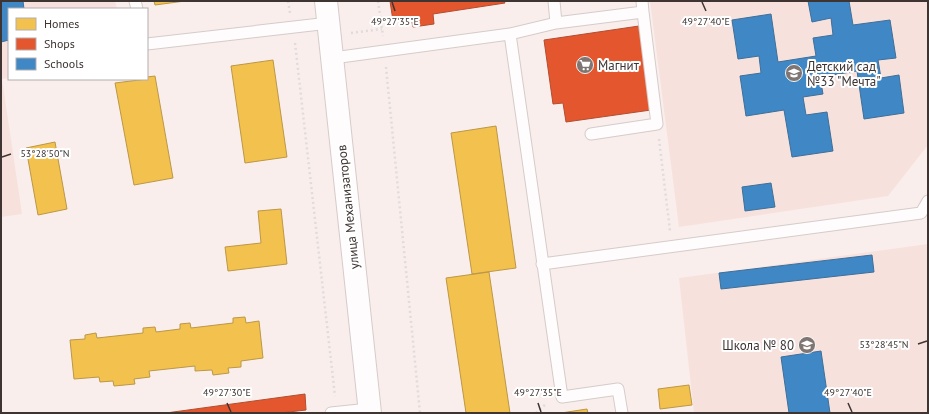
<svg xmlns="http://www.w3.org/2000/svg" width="929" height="414" viewBox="0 0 929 414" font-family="'PT Sans',sans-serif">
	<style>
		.built { fill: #f7e1dd }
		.homes { fill: #f2c14e; stroke: #bc9746 }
		.shops { fill: #e4572e; stroke: #b24d30 }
		.schools { fill: #3f88c5; stroke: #3f6f99 }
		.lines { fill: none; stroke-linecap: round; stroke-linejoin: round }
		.lane-casing { stroke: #d4ccca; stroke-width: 13 }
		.secondary-casing { stroke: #d4ccca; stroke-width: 24 }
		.path { stroke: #e0dcdb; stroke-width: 2.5; stroke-dasharray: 2 3; stroke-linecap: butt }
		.lane { stroke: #fefcfc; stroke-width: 11 }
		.secondary { stroke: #fefcfc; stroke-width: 22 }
		.ticks { fill: none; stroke: #3e3533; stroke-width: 1.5 }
		.labels { text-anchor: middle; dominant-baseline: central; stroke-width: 4; stroke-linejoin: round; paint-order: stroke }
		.poi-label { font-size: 13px; fill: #3e3533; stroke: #fff; text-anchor: start }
		.street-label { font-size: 13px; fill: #3e3533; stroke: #fff }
		.ticks-label { font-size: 10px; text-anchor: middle; fill: #3e3533; stroke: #fff; stroke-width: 4; stroke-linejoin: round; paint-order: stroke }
	</style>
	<rect width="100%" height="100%" fill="#f9eeec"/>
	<!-- built -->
	<path class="built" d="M1,1H115L117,9H9V78L2,79L22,214L1,217Z
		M650,1H928V145L888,196L679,227Z
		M928,244V413H694L679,278Z"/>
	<!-- homes -->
	<path class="homes" d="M154,1H185L155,5Z
		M273,60L287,157L245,163L231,66Z
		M155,76L173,178L134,185L115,83L147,79V77Z
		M496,126L516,268L472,274L451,133Z
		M55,142L67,209L38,215L26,148Z
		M281,209L287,264L228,271L225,247L261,243L258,211Z
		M489,272L510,413H466L446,278Z
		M245,317L246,323L259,321L263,358L241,361V367L228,368L229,373L213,375L212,370L195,371V366L149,371L150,377L134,379L135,384L114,386L113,381L100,382L99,377L74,379L70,340L85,339V335L96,333L97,338L143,333V328L155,327L156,332L180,329V324L190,323L191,328L233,323V318Z
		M689,385L692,405L660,409L658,389Z
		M587,409L588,413H561Z"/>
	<!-- shops -->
	<path class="shops" d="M390,1H504L505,3L433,14L434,24L413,27L411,18L393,21Z
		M639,26L651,110L566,122L563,103L553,104L544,40Z
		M305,394L306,410L280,413H166Z"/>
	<!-- schools -->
	<path class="schools" d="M1,1H23L24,9H9V40L1,42Z
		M808,1H849L853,25L890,20L896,58L878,60L881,78L899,75L904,113L864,119L857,71L820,77L823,94L803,97L806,115L827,112L833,151L792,157L784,110L746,116L740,76L761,73L759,56L738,59L732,20L771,14L778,62L816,56L813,38L833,35L831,18L812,22Z
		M771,183L775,207L745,211L742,187Z
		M872,255L874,272L721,289L719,273Z
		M821,351L830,413H789L781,357Z"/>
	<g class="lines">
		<!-- lane casing -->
		<g class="lane-casing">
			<path id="lane" d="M135,1L137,9
				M554,1L556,23
				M510,34L556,23L643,12L642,1
				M147,44L329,23
				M333,58L510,34L562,397L618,389L622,413
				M591,134L657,124L643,12
				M542,264L921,213L928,201
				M331,413L369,409"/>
		</g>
		<!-- secondary casing -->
		<g class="secondary-casing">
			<path id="secondary" d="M326,1L370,413"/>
		</g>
		<!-- path -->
		<path class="path" d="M288,1L290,13
			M378,1L383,36
			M351,33L382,29
			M295,43L335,396
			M386,67L420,413
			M659,139L670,231
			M536,413L547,403"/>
		<!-- lane -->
		<use href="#lane" class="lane"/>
		<!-- secondary -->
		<use href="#secondary" class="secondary"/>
	</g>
	<!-- ticks -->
	<path class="ticks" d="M392,2L395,11M702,2L706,11M2,157L11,154M918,344L927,341M227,403L231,412M538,403L541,412M848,403L852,412"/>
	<!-- icons -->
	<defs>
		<g id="supermarket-disc" transform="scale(0.9)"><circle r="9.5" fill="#7f7674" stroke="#fff"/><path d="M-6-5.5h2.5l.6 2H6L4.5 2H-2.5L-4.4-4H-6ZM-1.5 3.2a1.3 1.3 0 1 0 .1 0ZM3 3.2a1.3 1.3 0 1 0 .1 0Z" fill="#fff"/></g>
		<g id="school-disc" transform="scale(0.9)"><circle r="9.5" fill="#7f7674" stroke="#fff"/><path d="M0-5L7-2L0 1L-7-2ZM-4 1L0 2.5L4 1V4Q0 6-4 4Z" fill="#fff"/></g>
	</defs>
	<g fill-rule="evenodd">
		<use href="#supermarket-disc" x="585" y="65"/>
		<use href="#school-disc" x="794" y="73"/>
		<use href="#school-disc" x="807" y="345"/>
	</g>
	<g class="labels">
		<!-- poi labels -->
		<g class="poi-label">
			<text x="598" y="65">Магнит</text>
			<text x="807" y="66">Детский сад<tspan x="807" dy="15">№33 "Мечта"</tspan></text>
			<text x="794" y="345" text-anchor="end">Школа № 80</text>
		</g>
		<!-- street labels -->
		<g class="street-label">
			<text transform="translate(348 207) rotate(-96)">улица Механизаторов</text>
		</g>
	</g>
	<g class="ticks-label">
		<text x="395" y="25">49°27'35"E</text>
		<text x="706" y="25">49°27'40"E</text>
		<text x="45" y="157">53°28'50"N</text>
		<text x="884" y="348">53°28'45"N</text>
		<text x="227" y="396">49°27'30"E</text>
		<text x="538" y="396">49°27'35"E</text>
		<text x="848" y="396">49°27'40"E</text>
	</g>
	<!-- border -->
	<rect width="929" height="414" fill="none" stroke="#3e3533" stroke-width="4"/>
	<!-- legend -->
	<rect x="8" y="8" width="140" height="72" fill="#ffffff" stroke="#b2aead"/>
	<rect x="16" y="18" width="20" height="12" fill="#f2c14e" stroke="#b2aead"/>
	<text x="44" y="28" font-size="12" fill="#3e3533">Homes</text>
	<rect x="16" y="38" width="20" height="12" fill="#e4572e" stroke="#b2aead"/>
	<text x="44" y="48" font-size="12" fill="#3e3533">Shops</text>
	<rect x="16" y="58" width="20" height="12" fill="#3f88c5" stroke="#b2aead"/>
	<text x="44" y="68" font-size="12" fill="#3e3533">Schools</text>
</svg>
